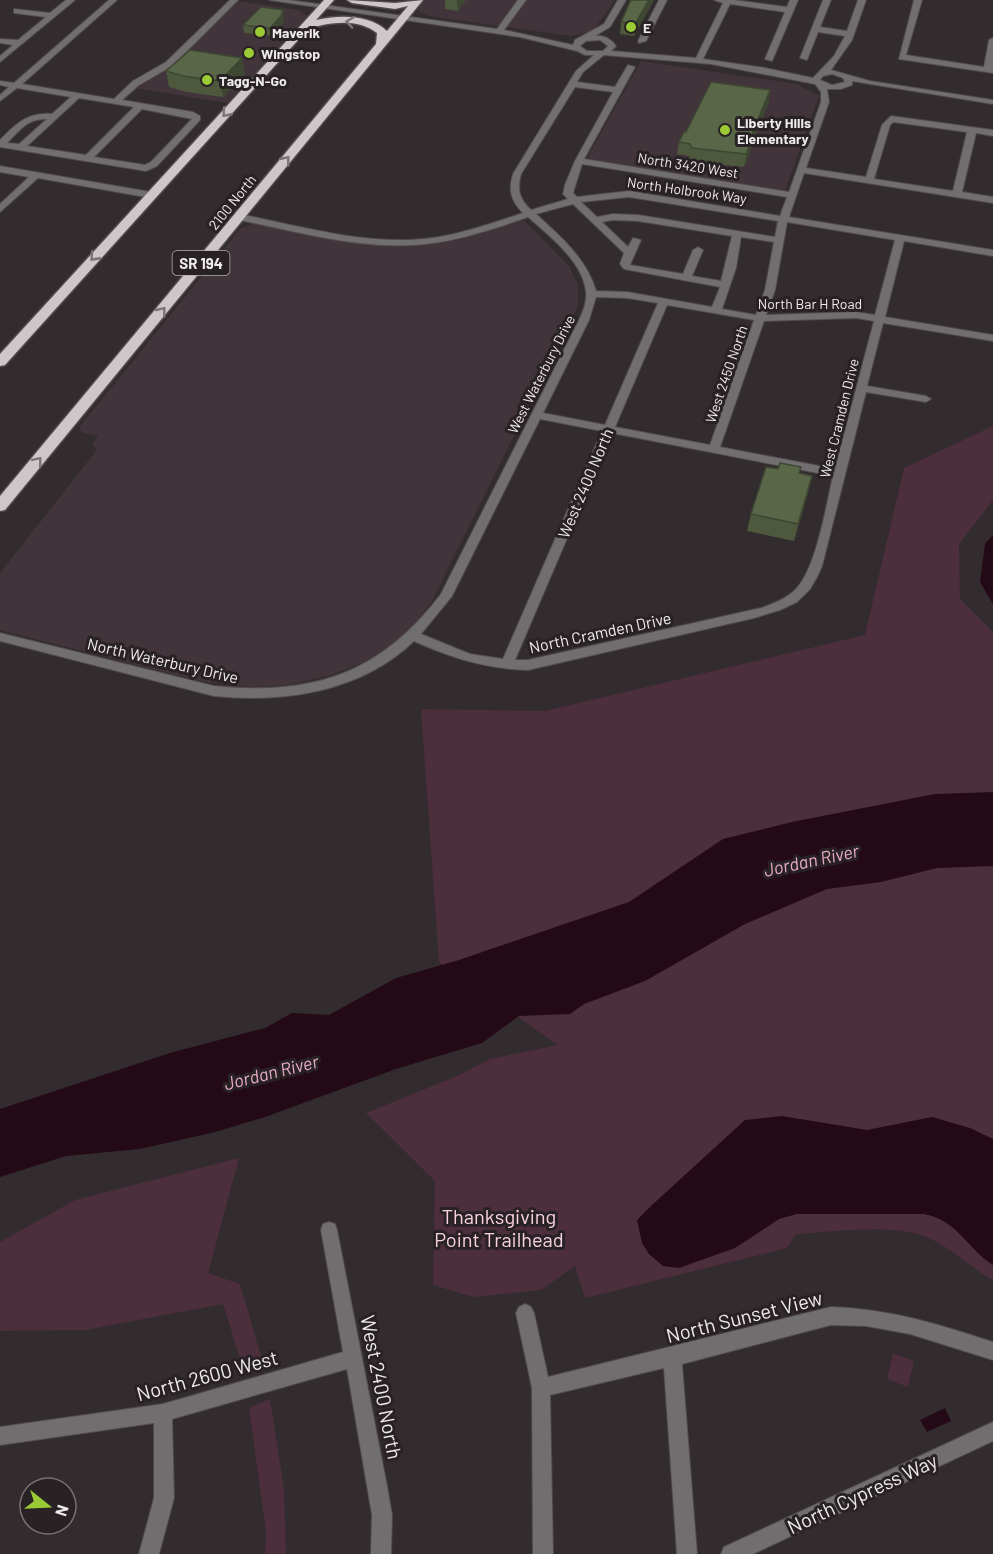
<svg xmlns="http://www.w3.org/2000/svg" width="993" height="1554" viewBox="0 0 993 1554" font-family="Barlow,sans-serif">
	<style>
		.built { fill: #41343a }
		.green { fill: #4c2e3c }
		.water { fill: #240917 }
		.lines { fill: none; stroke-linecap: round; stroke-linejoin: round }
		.minor-casing { stroke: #514a4d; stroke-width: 2 }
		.highway-casing { stroke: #514a4d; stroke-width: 3 }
		.minor { fill: #716e6f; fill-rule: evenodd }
		.highway { fill: #cfc6ca; fill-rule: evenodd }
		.wall { fill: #4d583d }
		.shaded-wall { fill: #3e4732 }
		.building { fill: #596647; stroke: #3e4732; stroke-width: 1.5 }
		.oneway { stroke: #7c7478 }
		.poi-dot { fill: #9acb34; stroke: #292225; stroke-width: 2 }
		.labels { text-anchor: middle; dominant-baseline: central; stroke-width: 6; stroke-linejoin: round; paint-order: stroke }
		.far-poi-label { font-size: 14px; font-weight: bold; fill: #efeaec; stroke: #292225; text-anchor: start }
		.far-street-label { font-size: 14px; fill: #efeaec; stroke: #292225 }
		.shield { fill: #292225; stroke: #b4aeb0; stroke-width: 1.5 }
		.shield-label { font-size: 15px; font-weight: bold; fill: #efeaec }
		.street-label { font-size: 16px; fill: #efeaec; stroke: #292225 }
		.water-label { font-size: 18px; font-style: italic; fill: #e8abc7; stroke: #292225 }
		.near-park-label { font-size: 20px; fill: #f8d1e2; stroke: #292225 }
		.near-street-label { font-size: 20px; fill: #efeaec; stroke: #292225 }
	</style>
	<rect width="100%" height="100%" fill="#332c2f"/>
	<!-- built -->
	<path class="built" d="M425,0H615L593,31L571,36L428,16L419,12L418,8Z
		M238,1L299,10L307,16L227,103L135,88L175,64Z
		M641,61L797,84L819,96L785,191L586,160Z
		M520,220L525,221L569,266L578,285V306L432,601L419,619L395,643L365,662L328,676L286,685L250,687L199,681L0,630V573L96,451V448L92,445L98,436L83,433L79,430L80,426L241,228L256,223L352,242L396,245L458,239Z"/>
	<!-- green -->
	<path class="green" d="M993,426V500L959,544L960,599L993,632V1280C969,1267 951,1247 926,1237C893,1223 832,1232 796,1234L787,1248L585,1298L575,1266L541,1290L473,1297L433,1285L435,1181L366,1113L457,1076L490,1059L558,1045L439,962L421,709L545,711L865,635L904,468Z
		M239,1158L208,1273L240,1284L263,1363L243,1368L223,1304L85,1330L0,1331V1242L75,1200Z
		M893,1353L914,1361L908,1387L887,1379Z
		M270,1399L284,1489L286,1554H265L266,1531L249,1408Z"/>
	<!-- water -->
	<path class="water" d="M993,535V604L980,582L985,544Z
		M993,792V866L937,868L881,882L827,889L745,924L645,981L584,1004L570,1014L519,1016L482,1043L396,1069L265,1117L215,1132L140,1149L66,1156L0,1177V1109L170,1053L265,1028L292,1013L329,1015L396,978L459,960L629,902L723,839L792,822L935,794Z
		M782,1116L867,1130L932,1117L970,1128L993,1139V1265C966,1248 959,1221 924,1214H797L779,1219L735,1248L679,1268L663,1266L649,1254L642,1243L637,1220L651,1206L745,1120Z
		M945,1408L951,1421L927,1432L920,1420Z"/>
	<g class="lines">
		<!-- minor casing -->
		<g class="minor-casing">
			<path id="minor" d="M66,0H75L0,62V56L13,45L0,43V39L18,40L46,17L14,13V9L50,13Z
				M109,0H117L22,84L114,99L133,81L166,62L230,0H238L172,66L139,85L122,100L193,112L200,116V120L157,166L146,171L0,147V140C16,124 27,112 52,114L71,97L17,88L0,101V95L9,87L0,85V81L14,83ZM79,98L134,107L86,155L27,146ZM142,109L192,119L151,162L145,165L94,157ZM47,119L19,144L7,143C20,130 28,118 47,119Z
				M269,0H289L497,29L518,0H526L504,30L573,45L575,40L604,24L618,0H626L610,27L595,36C604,35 611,39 616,46L611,51L696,58L723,3L714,0H734L787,7L790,0H798L772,61L765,59L785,12L730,4L703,59L765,68L813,78L834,56L845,36L818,32L807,60L800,58L823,0H831L820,27L847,31L858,0H866L852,40L831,70L870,81L993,100V104L852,81V85L841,89H827L829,102L806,168L866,177L882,125L891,116L993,130V136L976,133L962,192L993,197V203L804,173L789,217L993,250V256L904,241L885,317L993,335V341L883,323L867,386L926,396L931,399L926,402L866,392L822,566L817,577L810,589L797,602L780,610L754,618L528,670C487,669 451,658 414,641C361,692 285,703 214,696L0,641V633L214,686C313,696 380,674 441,594L579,320C583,312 587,302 586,292C583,262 550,236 528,217C499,227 470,237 440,242C373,254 304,233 239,220L234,217L239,214C304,227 373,248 439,237C468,232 496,222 523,213C511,201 508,190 513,174L576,71L594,55H585L577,51L520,37ZM600,40L608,46L603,51H587L580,46L586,41ZM604,55L711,64L815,84L821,92V102L789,192L584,159L635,67L628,65L615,87L577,82L583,72ZM832,74L843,78L845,82L832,85L820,80L823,76ZM575,87L613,92L575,161L565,185L563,194L568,199L531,210C519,199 517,190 521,174ZM893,122L967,132L953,191L874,179L890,125ZM582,164L787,197L780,216L629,191L577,197L573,193ZM629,197L778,221L775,237L638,215L613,214L597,217L581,202ZM573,204L624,253L620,264L624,269L720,287L712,307L627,292L596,291C587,259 560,236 536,214ZM613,220L638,221L732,236L721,281L692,276L703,250L698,247L693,250L683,274L630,265L641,240L633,238L628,247L602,222ZM787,222L895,240L875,315L856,312L766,315L775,290ZM741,237L774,242L765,290L756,315L722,309L736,268ZM596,297L627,298L658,303L605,425L543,413L589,320ZM667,305L754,320L710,445L615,427ZM856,318L874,321L835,469L720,447L764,321ZM540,419L602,431L503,659L470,654L421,634L452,596ZM612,433L833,476C826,506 816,571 794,591C785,599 773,604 761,608L528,660H515Z
				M659,0H667L646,41L639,43L638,41Z
				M914,0H922L906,55L984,67L989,40L993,38V73L899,59Z
				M0,166L151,192L156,195L151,198L38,178L0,212V204L29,177L0,172Z
				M329,1222L335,1224L337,1230L387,1486L392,1515L391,1554H371L372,1515L347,1369L172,1419L174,1498L159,1554H139L154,1498V1423L0,1445V1427L163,1404L343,1352L321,1230L323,1224Z
				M525,1304L531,1307L534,1313L548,1377L831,1307C891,1309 937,1324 993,1342V1360L910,1334L866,1326L831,1325L682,1364L697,1554H677L664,1368L550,1395L553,1554H533L532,1388L516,1313L519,1307Z
				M993,1422V1441L753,1554H721L724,1547Z"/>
		</g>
		<!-- highway casing -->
		<g class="highway-casing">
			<path id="highway" d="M324,0H334L316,20C339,15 369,14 387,31L408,6L395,9L352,3L347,0L395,3L423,0L5,510L0,511V496L376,44L377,33C358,18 329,22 308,29L5,365L0,366V354Z"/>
		</g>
		<!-- minor -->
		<use href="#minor" class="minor"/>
		<!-- highway -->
		<use href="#highway" class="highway"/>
	</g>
	<!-- wall -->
	<path class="wall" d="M445,0H466L458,11L445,9Z
		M654,0L634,36L620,34L621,22Z
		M284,18L282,25L271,36L244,33L243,25Z
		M166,71L245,74L223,97L186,92L169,87Z
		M769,102L751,146L749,155L744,167L690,161L689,156L677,154L679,142Z
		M799,473L808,493L794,541L747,531L751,514Z"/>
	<!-- shaded-wall -->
	<path class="shaded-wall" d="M457,0H466L458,11Z
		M649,0H654L634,36L635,24Z
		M283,10L284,18L282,25L271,36L270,28Z
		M242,58L245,74L223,97L220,81Z
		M770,90L769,102L751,146L749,155L744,167L749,142Z
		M812,476L808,493L794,541L798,524Z"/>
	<!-- building -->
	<path class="building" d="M631,0H649L635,24L621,22Z
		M261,7L283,10L281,16L270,28L243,25Z
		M190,50L242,58L220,81L183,76L166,71Z
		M711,82L770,90L749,142H751L746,154L692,148L690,144L679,142L684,132H686Z
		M780,463L801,467L799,473L812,476L798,524L751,514L766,467L778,469Z"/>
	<!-- one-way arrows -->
	<defs><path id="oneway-chevron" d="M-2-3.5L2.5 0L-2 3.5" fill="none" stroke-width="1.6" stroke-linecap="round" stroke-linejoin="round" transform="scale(1.5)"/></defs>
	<g class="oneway">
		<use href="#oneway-chevron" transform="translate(350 22) rotate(-172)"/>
		<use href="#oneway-chevron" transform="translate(226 113) rotate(132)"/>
		<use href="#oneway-chevron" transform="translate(286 160) rotate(-51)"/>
		<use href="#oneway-chevron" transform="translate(94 257) rotate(132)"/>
		<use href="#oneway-chevron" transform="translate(162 311) rotate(-51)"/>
		<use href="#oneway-chevron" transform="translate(38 461) rotate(-50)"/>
	</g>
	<!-- markers -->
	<g class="poi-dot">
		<circle cx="631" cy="27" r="6"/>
		<circle cx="260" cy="32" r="6"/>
		<circle cx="249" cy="53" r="6"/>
		<circle cx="207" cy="80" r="6"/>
		<circle cx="725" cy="130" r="6"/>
	</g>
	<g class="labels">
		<!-- far-poi labels -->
		<g class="far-poi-label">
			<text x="643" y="27">E</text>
			<text x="272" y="32">Maverik</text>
			<text x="261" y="53">Wingstop</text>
			<text x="219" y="80">Tagg-N-Go</text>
			<text x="737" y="122">Liberty Hills<tspan x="737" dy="16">Elementary</tspan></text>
		</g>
		<!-- far-street labels -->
		<g class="far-street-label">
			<text transform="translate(688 165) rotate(9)">North 3420 West</text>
			<text transform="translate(687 190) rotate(8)">North Holbrook Way</text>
			<text transform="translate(232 202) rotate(-51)">2100 North</text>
			<text x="810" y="303">North Bar H Road</text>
			<text transform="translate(541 374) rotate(-63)">West Waterbury Drive</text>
			<text transform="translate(726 374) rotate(-71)">West 2450 North</text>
			<text transform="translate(839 418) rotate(-76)">West Cramden Drive</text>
		</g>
		<!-- shield labels -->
		<rect class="shield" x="172.5" y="251" width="57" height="24" rx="4.5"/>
		<g class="shield-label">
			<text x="201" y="263">SR 194</text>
		</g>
		<!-- street labels -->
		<g class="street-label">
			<text transform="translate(585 483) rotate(-67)">West 2400 North</text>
			<text transform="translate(600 632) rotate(-12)">North Cramden Drive</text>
			<text transform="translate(163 660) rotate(13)">North Waterbury Drive</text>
		</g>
		<!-- water labels -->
		<g class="water-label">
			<text transform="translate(811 860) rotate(-12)">Jordan River</text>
			<text transform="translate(271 1072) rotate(-14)">Jordan River</text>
		</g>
		<!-- near-park labels -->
		<g class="near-park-label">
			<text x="499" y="1216">Thanksgiving<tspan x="499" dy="23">Point Trailhead</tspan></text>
		</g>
		<!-- near-street labels -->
		<g class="near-street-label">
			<text transform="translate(744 1316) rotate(-14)">North Sunset View</text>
			<text transform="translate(207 1375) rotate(-15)">North 2600 West</text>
			<text transform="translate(382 1387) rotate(79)">West 2400 North</text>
			<text transform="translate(862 1493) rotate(-25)">North Cypress Way</text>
		</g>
	</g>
	<!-- north arrow -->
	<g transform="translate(48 1506) rotate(108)"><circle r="28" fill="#292225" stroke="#787275" stroke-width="1.5"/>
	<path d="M0-4.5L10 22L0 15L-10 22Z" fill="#9acb34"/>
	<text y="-9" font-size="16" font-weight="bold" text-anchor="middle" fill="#efeaec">N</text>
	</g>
</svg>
